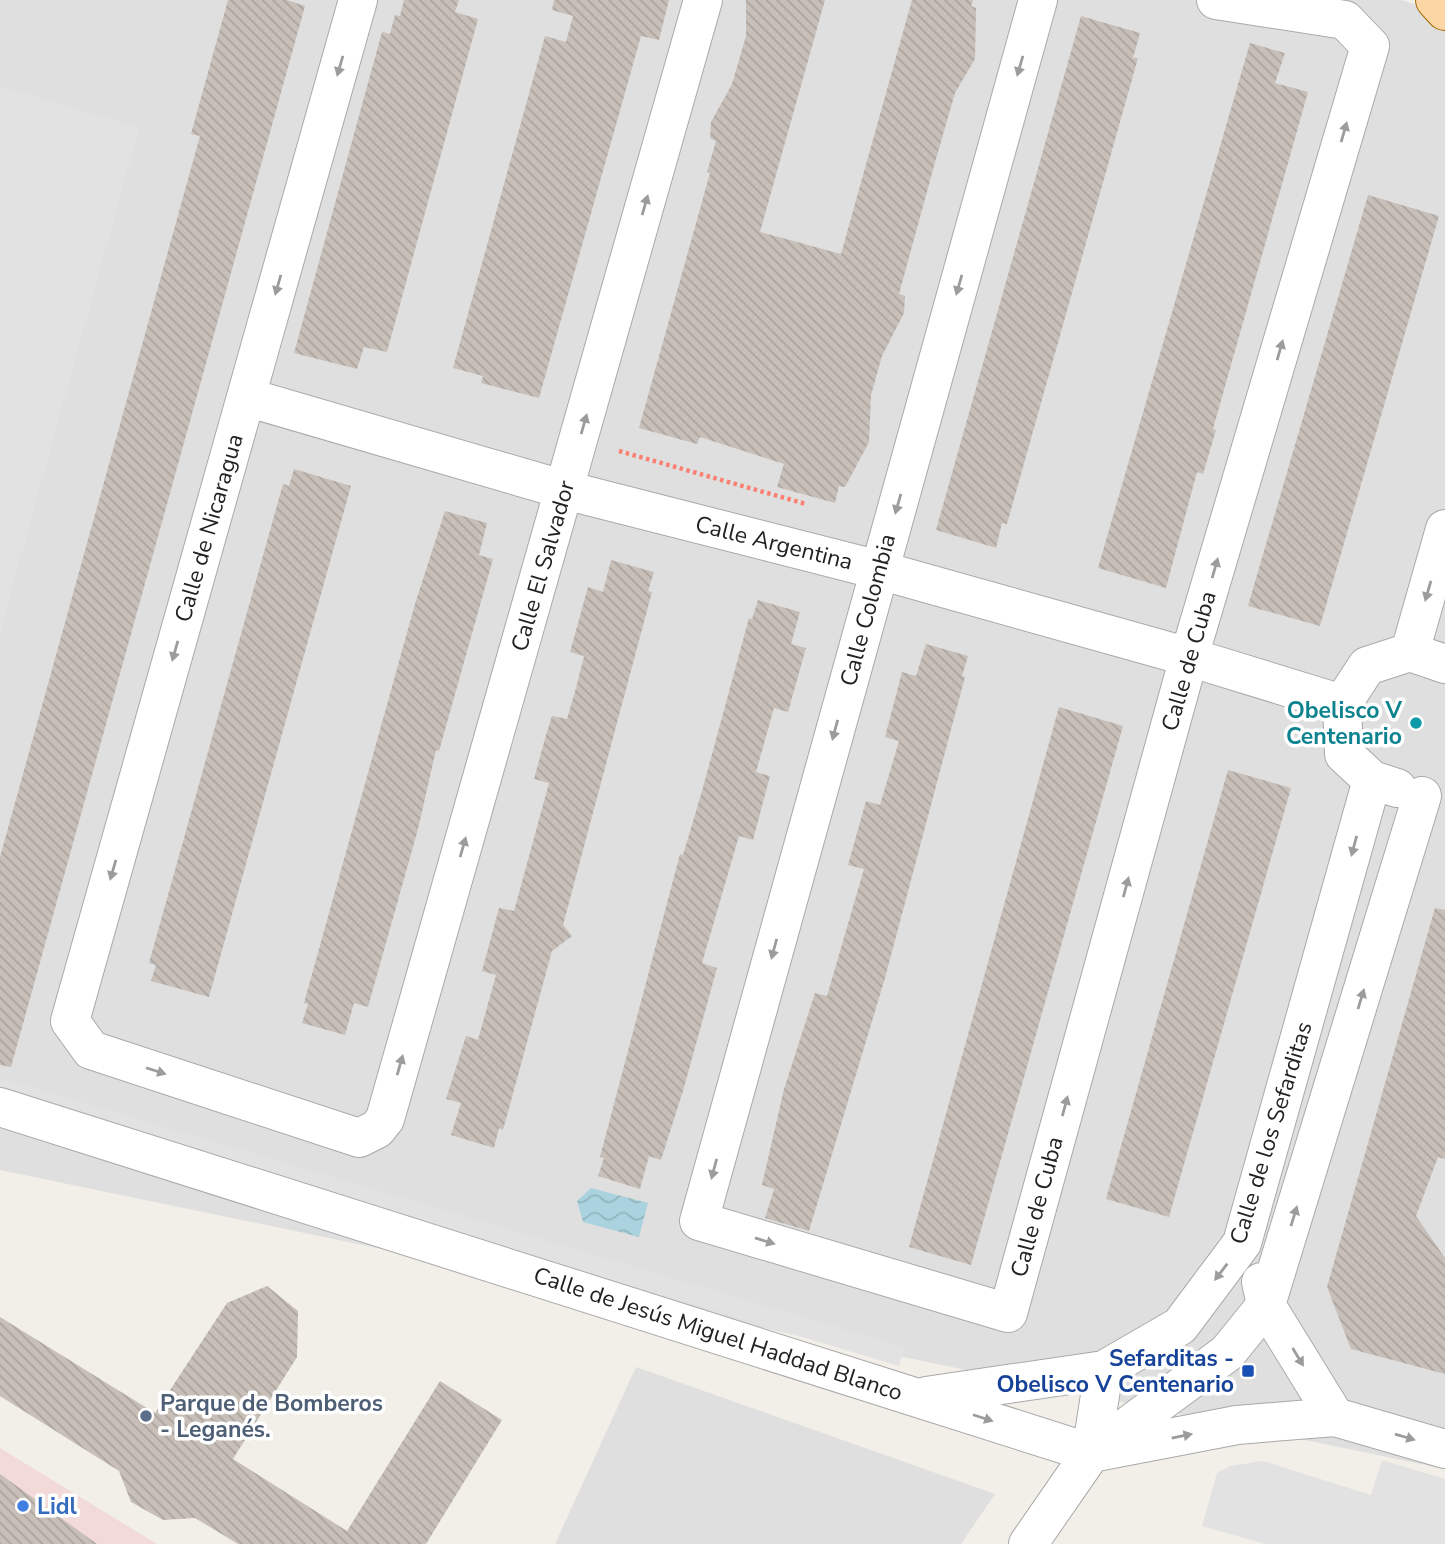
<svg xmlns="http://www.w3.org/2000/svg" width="1445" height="1544" viewBox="0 0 1445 1544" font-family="'Nunito Sans',sans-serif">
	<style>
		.residential { fill: #e0dfdf }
		.commercial { fill: #f2dad9 }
		.parking { fill: #e2e2e2 }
		.water { fill: url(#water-waves) }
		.building { fill: url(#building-back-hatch) }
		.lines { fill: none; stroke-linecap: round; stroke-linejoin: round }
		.minor-casing { stroke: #a9a9a9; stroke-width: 40 }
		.primary-casing { stroke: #a06b00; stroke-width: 40 }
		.path { stroke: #fa8072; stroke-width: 4.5; stroke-dasharray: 3.5 3.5; stroke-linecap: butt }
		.minor { stroke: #fff; stroke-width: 38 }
		.primary { stroke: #fcd6a4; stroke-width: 38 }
		.oneway { fill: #9c9c9c }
		.culture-dot { fill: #0f9aa8; stroke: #fff; stroke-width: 2.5 }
		.transit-dot { fill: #1a4fb4; stroke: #fff; stroke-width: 2.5 }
		.service-dot { fill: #5c6f8a; stroke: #fff; stroke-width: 2.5 }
		.shop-dot { fill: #3f7fe0; stroke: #fff; stroke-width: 2.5 }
		.labels { text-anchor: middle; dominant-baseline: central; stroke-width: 7; stroke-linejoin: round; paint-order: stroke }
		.street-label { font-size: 23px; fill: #222; stroke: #fff }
		.culture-label { font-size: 23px; font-weight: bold; fill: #0d838f; stroke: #fff; text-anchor: end }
		.transit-label { font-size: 23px; font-weight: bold; fill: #164399; stroke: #fff; text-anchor: end }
		.service-label { font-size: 23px; font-weight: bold; fill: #4e5e75; stroke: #fff; text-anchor: start }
		.shop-label { font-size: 23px; font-weight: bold; fill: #366cbe; stroke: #fff; text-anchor: start }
	</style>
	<defs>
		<pattern id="water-waves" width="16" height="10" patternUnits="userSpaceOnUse" patternTransform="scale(1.75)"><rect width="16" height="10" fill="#aad3df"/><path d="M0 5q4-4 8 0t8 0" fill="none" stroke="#92b5bf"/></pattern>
		<pattern id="building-back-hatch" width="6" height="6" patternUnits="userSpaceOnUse" patternTransform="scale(1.75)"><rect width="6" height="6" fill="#c7bfb8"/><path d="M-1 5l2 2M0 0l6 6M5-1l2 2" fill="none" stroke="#aba49e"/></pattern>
	</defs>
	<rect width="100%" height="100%" fill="#f2efe9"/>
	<!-- residential -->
	<path class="residential" d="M0,0H1401L1445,13V1469L0,1170Z
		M636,1367L995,1494L961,1544H555Z"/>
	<!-- commercial -->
	<path class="commercial" d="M0,1448L157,1544H0Z"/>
	<!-- parking -->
	<path class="parking" d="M0,86L139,128L0,632Z
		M0,1078L904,1347L899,1366L0,1097Z
		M1382,1460L1445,1479V1544H1265L1202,1526L1217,1473L1230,1466L1263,1461L1371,1495Z"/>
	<!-- water -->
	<path class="water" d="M591,1188L648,1203L639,1237L583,1222L577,1201Z"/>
	<!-- building -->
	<path class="building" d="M228,0H287L305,6L11,1067L0,1065V857L200,136L191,134Z
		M404,0H459L455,12L478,19L387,352L364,347L357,369L294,353L382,32L390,34L395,15L400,16Z
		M554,0H669L659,40L641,36L539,398L481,383L483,376L453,368L545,36L566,42L573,16L552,10Z
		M746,0H825L760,232L841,254L912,0H973L971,6L976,8L975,59L955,93L934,166L899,294L905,296L904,313L882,356L871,395L869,442L845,487L839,486L835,503L777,487L784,464L700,437L697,444L639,428L710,173L707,172L716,141L710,138L711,122L732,84L746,36Z
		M1081,16L1140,33L1133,58H1138L1007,524L1002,523L996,548L936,530Z
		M1250,43L1285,53L1275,83L1308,92L1213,429L1216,430L1203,474L1197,472L1166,588L1098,568Z
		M1368,195L1439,216L1320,626L1248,606Z
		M294,469L351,486L209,997L151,981L156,965L149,963L283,484L289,486Z
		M445,511L487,523L479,555L493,559L439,751L436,750L418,829L368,1007L354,1003L345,1035L302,1023L308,1004L304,1003L415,604Z
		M611,560L654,572L648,591L652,592L563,925L572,936L552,951L503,1130L499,1128L494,1148L451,1135L461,1103L446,1099L466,1036L478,1040L496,975L482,971L499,908L514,911L549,783L534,779L546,735L552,716L567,719L576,688L584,656L570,652L588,587L603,592Z
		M758,600L800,612L791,644L806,648L788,712L774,708L756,772L770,776L753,840L739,836L702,963L717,968L683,1091L661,1160L649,1156L640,1189L598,1176L604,1158L600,1157L680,854L683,855L702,791L749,618L752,619Z
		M926,644L968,656L962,676L965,677L885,978L809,1231L765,1218L774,1189L762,1185L784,1089L815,993L827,996L864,869L848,865L866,801L880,805L899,741L885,737L902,672L916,676Z
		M1059,707L1123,726L971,1265L909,1247Z
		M1228,770L1291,788L1169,1217L1106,1199Z
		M1435,908L1445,910V1159L1438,1157L1416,1216L1445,1258V1374L1351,1349L1327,1287Z
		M267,1286L298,1311L297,1357L233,1459L347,1531L440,1381L502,1420L426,1544H238L195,1518L163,1520L131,1502L119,1471L0,1396V1317L155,1413L227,1303Z
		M0,1474L97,1544H0Z"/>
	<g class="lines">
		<!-- minor casing -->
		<g class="minor-casing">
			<path id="minor" d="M358,0L70,1021L91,1050L359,1138L377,1129L385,1119L703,0
				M1038,0L699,1221L1008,1313L1189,657L1370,46L1345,20L1216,0
				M246,397L565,490L879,570L1189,657L1342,704
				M1410,652L1445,529
				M1397,788L1372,780L1344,754L1342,704L1367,666L1410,652L1445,664
				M0,1107L1091,1453L1237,1425L1335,1417L1445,1449
				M1261,1282L1266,1305L1335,1417
				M926,1396L1104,1370L1180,1326L1242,1243L1372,780
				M1091,1453L1104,1370
				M1028,1544L1091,1453L1227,1353L1266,1305L1422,796"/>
		</g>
		<!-- primary casing -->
		<g class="primary-casing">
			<path id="primary" d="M1435,0L1445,11"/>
		</g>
		<!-- path -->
		<path class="path" d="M619,451L806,504"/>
		<!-- minor -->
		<use href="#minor" class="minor"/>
		<!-- primary -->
		<use href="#primary" class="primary"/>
	</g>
	<!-- one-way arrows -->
	<defs><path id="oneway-solid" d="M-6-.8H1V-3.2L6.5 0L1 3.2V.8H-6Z" transform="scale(1.75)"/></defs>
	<g class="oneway">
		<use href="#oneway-solid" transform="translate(340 66) rotate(106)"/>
		<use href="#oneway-solid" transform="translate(1020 66) rotate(106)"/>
		<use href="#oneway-solid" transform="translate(1344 132) rotate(-74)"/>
		<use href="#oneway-solid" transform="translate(645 205) rotate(-74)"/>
		<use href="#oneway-solid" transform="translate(278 285) rotate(106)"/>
		<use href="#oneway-solid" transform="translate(959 285) rotate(106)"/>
		<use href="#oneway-solid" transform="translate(1280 350) rotate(-74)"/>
		<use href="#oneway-solid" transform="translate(584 424) rotate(-74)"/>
		<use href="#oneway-solid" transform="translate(898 504) rotate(106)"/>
		<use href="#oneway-solid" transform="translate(1215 568) rotate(-74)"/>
		<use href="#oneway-solid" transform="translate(1428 591) rotate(106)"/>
		<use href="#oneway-solid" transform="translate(175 651) rotate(106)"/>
		<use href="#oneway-solid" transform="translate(835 730) rotate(105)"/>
		<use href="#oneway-solid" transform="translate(1354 846) rotate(105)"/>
		<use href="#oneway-solid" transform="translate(463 847) rotate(-74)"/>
		<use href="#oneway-solid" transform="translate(113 870) rotate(106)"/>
		<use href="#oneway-solid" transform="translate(1126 887) rotate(-75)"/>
		<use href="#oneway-solid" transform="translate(774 949) rotate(105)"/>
		<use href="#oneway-solid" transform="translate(1361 999) rotate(-73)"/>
		<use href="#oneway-solid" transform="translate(400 1065) rotate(-74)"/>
		<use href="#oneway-solid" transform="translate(156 1071) rotate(18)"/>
		<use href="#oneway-solid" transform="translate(1065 1106) rotate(-75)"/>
		<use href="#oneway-solid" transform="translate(714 1169) rotate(105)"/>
		<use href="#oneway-solid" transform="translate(1294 1216) rotate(-73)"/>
		<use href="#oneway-solid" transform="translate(765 1241) rotate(17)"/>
		<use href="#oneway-solid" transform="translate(1221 1272) rotate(127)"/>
		<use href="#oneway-solid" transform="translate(1298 1357) rotate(59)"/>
		<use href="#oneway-solid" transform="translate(983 1418) rotate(18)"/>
		<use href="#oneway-solid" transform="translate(1182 1436) rotate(-11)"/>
		<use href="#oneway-solid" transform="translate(1405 1437) rotate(16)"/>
	</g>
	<!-- markers -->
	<circle class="culture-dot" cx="1416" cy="723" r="7"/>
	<rect class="transit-dot" x="1241" y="1364" width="14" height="14" rx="3.5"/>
	<circle class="service-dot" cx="146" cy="1416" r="7"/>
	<circle class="shop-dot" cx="23" cy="1506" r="7"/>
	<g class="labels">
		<!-- street labels -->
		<g class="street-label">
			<text transform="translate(209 528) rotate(-74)">Calle de Nicaragua</text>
			<text transform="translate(774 543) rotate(14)">Calle Argentina</text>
			<text transform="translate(543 566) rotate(-74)">Calle El Salvador</text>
			<text transform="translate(868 610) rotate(-75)">Calle Colombia</text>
			<text transform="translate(1189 661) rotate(-74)">Calle de Cuba</text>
			<text transform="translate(1271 1133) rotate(-73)">Calle de los Sefarditas</text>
			<text transform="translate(1037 1207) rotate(-75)">Calle de Cuba</text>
			<text transform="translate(718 1334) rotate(18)">Calle de Jesús Miguel Haddad Blanco</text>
		</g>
		<!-- culture labels -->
		<g class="culture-label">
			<text x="1402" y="710">Obelisco V<tspan x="1402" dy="26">Centenario</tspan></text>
		</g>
		<!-- transit labels -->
		<g class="transit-label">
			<text x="1234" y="1358">Sefarditas -<tspan x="1234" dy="26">Obelisco V Centenario</tspan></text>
		</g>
		<!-- service labels -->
		<g class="service-label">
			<text x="160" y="1403">Parque de Bomberos<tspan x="160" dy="26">- Leganés.</tspan></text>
		</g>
		<!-- shop labels -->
		<g class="shop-label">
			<text x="37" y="1506">Lidl</text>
		</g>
	</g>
</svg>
